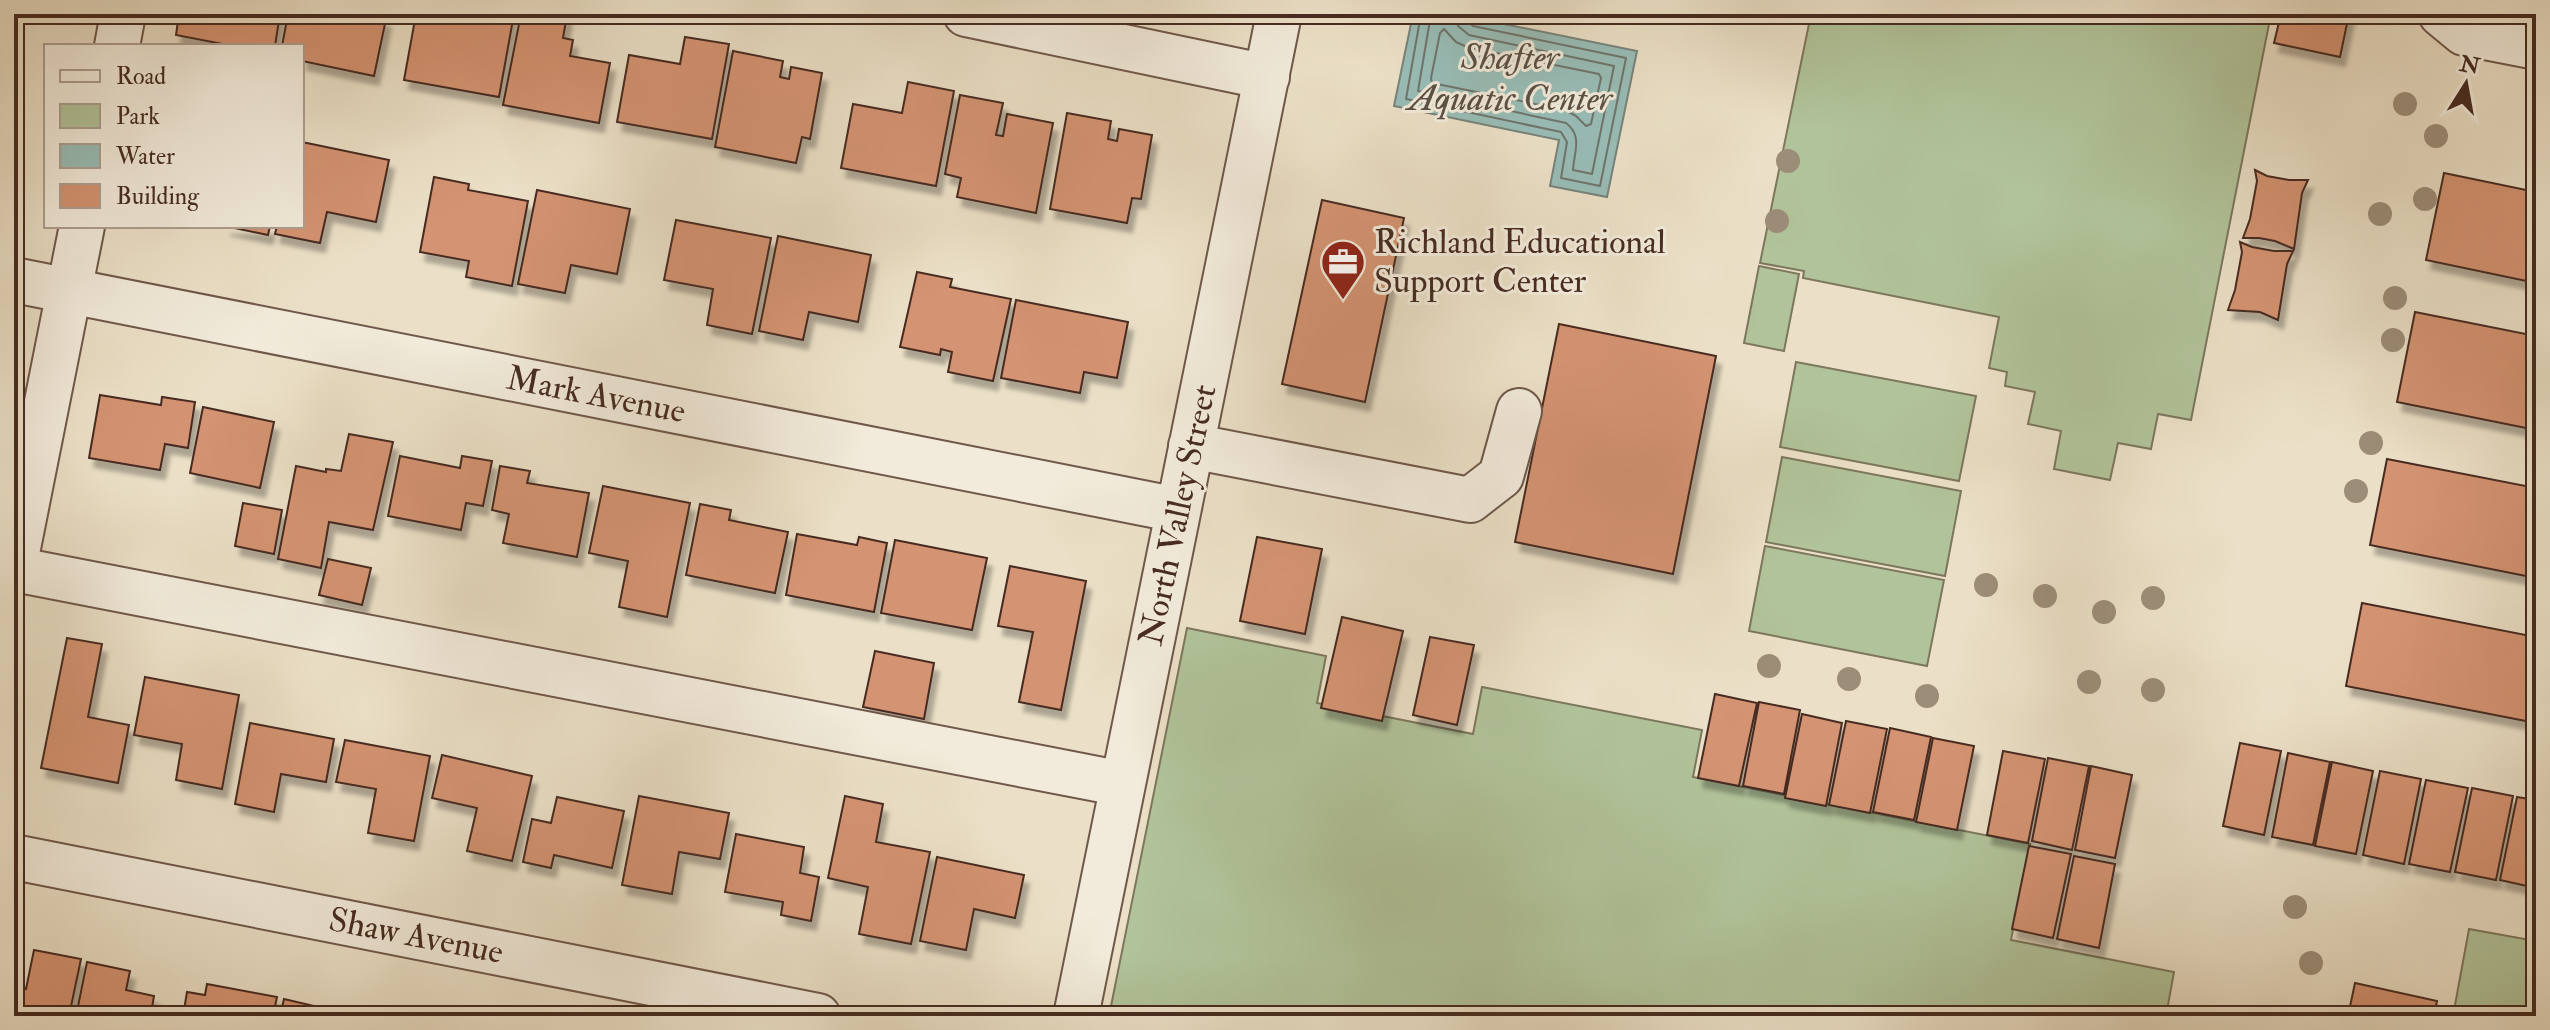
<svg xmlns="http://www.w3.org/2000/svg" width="2550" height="1030" viewBox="0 0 2550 1030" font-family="'IM FELL Double Pica',serif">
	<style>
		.green { fill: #b1c39a; stroke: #7c775d; stroke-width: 2 }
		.water { fill: #98bdb7; stroke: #77837b; stroke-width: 2 }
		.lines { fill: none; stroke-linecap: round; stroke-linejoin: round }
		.shore { stroke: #6f746c; stroke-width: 2 }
		.building { fill: #d49372; stroke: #462b20; stroke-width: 2; filter: url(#shadow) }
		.minor-casing { stroke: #6f584a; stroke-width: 48 }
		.minor { stroke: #f2ebdb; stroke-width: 44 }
		.tree { fill: #9c8d78 }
		.labels { text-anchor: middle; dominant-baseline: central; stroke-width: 6; stroke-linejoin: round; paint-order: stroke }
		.poi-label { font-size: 34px; fill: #462b20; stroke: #f2ebdb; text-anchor: start }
		.street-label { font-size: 34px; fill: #462b20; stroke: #f2ebdb }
		.water-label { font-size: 36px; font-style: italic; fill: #5a5046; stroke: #f2ebdb }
	</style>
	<defs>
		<filter id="shadow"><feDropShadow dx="5" dy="9" stdDeviation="2" flood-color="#0004"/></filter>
	</defs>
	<rect width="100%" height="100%" fill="#ebe0c7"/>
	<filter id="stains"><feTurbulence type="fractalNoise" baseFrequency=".0025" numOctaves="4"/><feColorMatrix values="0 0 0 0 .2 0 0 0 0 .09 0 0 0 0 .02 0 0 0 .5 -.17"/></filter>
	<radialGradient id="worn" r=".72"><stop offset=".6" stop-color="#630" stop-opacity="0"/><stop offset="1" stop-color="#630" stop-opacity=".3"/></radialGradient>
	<!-- green -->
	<path class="green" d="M1811,14H2271L2191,420L2158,414L2151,449L2118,443L2110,480L2054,469L2061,431L2028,424L2035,392L2005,386L2007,372L1989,368L1999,317L1803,278L1804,271L1760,263Z
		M1759,266L1799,274L1784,351L1744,343Z
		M1796,362L1976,396L1959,481L1780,447Z
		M1782,457L1961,491L1945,576L1766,542Z
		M1765,546L1944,580L1927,666L1749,631Z
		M1187,628L1326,656L1317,703L1473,734L1482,687L1702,730L1693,777L2030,844L2011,940L2174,972L2166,1016H1109Z
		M2469,929L2536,941V1016H2453Z"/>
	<!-- water -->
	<path class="water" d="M1413,14H1455L1637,51L1607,197L1550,186L1559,140L1394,106Z"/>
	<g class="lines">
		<!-- shore -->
		<path class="shore" d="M1421,14L1406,99L1561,132L1567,142L1561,178L1600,186L1626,58L1473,26L1467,21L1466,14
			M1431,14L1418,91L1566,123C1583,136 1574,152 1573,170L1592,174L1614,66L1469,35L1458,26L1455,14
			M1444,29L1456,42L1467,47L1599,74L1601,78L1591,124L1586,126L1576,116L1565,110L1432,83L1431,78L1440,33Z"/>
	</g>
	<!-- building -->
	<path class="building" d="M179,14H280L275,46H233L176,35Z
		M288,14H361L386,19L374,76L302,61V46H282Z
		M416,14L465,22L466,14H514L499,97L404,80Z
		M521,14L567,15L563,38L573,40L570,56L610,63L599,123L503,105Z
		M2281,14H2349L2340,57L2274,43Z
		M685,37L729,44L712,139L617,122L629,55L680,64Z
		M733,51L783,61L780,77L789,79L791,67L822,73L810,139L802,137L796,163L715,147Z
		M908,82L954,91L936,186L841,168L853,104L902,113Z
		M960,95L1003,103L996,135L1003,136L1007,114L1053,123L1036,213L957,197L961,178L945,174Z
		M1067,113L1111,121L1108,139L1117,141L1119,129L1152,135L1141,199L1132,198L1127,223L1050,209Z
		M302,142L389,160L376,222L327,212L320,243L275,234L277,226H302Z
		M2255,170L2267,176L2289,180H2308L2302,193L2294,249L2275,241L2259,238H2243L2250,219L2257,181Z
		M2444,173L2536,192V283L2426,260Z
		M434,177L469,184L468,190L528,201L512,286L466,277L469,261L420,252Z
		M537,190L630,209L617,274L571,265L565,293L518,284Z
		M1322,200L1404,218L1365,402L1282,384Z
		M676,220L771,238L752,334L707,325L713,289L664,280Z
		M225,226H270L268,235Z
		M778,236L871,255L858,322L809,312L803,340L759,331Z
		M2240,242L2252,247L2274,251H2293L2287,264L2278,320L2260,312L2228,310L2235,290L2242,252Z
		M917,272L952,279L950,287L1011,299L993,381L948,372L952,352L941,349L940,355L900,347Z
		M1016,300L1128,322L1117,378L1084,372L1080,393L1001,378Z
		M2415,312L2536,336V430L2397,402Z
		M1559,324L1716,356L1673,574L1515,542Z
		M100,395L161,405L162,397L195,402L188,448L165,444L160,470L89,458Z
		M203,407L274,422L260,488L190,473Z
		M349,434L393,442L373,530L329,522L321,568L278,559L296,466L326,472V469L341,471Z
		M400,456L460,468L462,456L492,461L483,506L466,503L461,530L388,516Z
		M2387,459L2536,488V578L2370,545Z
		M500,466L530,471L527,483L589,493L577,557L503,543L509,514L492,510Z
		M603,486L690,503L667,617L619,607L628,561L589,553Z
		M243,503L282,510L274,554L235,546Z
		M700,504L731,510L729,520L788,532L775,593L686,575Z
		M797,534L857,545L859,537L887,543L874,612L786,595Z
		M1257,537L1322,549L1305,634L1240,621Z
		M895,540L987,558L972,630L881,613Z
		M328,559L371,568L362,605L319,595Z
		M1010,566L1086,581L1061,710L1019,702L1033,632L998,626Z
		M2362,603L2536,637V723L2346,686Z
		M1342,617L1403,631L1382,721L1321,708Z
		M1430,637L1474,645L1457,725L1413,715Z
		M67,638L102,644L88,717L129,725L118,783L41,768Z
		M875,651L934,663L924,719L863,707Z
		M145,677L239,695L222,789L176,780L182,744L134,735Z
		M1715,694L1757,703L1739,786L1698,778Z
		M1759,702L1800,710L1784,794L1743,786Z
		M1802,714L1842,723L1826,806L1785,798Z
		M1846,721L1887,729L1870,813L1829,805Z
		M250,723L334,739L326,782L281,774L274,812L235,804Z
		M1890,728L1931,737L1914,820L1873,812Z
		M1933,738L1974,746L1957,830L1916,822Z
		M345,740L430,756L414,841L368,833L376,789L336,782Z
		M2240,743L2281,751L2264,835L2223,826Z
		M2003,751L2045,759L2028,843L1987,835Z
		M2288,753L2330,762L2313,845L2272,837Z
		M442,755L532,776L512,861L467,851L477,808L432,798Z
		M2048,758L2089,766L2072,850L2032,841Z
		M2332,762L2373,771L2356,854L2315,846Z
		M2091,766L2132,775L2115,858L2075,850Z
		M2380,771L2421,779L2404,864L2363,855Z
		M2426,780L2468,788L2450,872L2409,864Z
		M2472,788L2513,796L2496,880L2455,872Z
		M639,796L729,813L720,859L679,852L672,894L622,885Z
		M845,796L883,804L876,842L930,852L911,944L859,934L868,887L828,878Z
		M557,797L624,811L612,868L554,855L551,868L523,862L532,819L551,823Z
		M2517,797L2536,800V888L2500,880Z
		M736,834L804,847L800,873L819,877L811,921L781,915L783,902L725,892Z
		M2029,846L2071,854L2053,938L2012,929Z
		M2074,856L2115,864L2099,948L2057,939Z
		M937,857L1024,875L1015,918L974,909L966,950L920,941Z
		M34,950L81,959L69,1016H14V979L23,981L22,988L26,989Z
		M87,962L130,971L126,990L154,996L151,1013L164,1016H76Z
		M2355,983L2437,1001L2434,1016H2348Z
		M207,984L277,997L273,1016H183L187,992L205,995Z
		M284,999L314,1006L312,1016H280Z"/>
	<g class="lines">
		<!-- minor casing -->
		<g class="minor-casing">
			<path id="minor" d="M966,14L1267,77
				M2441,14L2464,33L2536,47
				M117,46L123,14
				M14,280L1178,510
				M1191,446L1470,500L1501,476L1519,411
				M14,568L82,226
				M14,569L1123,784
				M14,857L818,1016
				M1076,1016L1279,14"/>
		</g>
		<!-- minor -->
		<use href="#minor" class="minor"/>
	</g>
	<!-- trees -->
	<g class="tree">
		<circle cx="2405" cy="104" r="12"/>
		<circle cx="2436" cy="136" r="12"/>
		<circle cx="1788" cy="161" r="12"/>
		<circle cx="2425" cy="199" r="12"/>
		<circle cx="2380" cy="214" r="12"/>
		<circle cx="1777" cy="221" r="12"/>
		<circle cx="2395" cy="298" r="12"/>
		<circle cx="2393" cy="340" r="12"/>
		<circle cx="2371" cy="443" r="12"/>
		<circle cx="2356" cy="491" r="12"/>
		<circle cx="1986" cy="585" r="12"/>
		<circle cx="2045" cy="596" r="12"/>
		<circle cx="2153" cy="598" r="12"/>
		<circle cx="2104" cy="612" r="12"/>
		<circle cx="1769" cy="666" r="12"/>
		<circle cx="1849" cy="679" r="12"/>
		<circle cx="2089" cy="682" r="12"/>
		<circle cx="2153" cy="690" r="12"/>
		<circle cx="1927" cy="696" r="12"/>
		<circle cx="2295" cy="907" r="12"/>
		<circle cx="2311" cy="963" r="12"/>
	</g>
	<!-- icons -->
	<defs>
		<g id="office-pin" transform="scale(2.3)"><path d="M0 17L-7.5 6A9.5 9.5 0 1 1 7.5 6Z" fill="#8f2418" stroke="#f2ebdb"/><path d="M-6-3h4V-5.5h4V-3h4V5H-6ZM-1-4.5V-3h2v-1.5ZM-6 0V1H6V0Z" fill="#fff"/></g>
	</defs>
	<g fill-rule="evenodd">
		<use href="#office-pin" x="1343" y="262"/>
	</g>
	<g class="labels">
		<!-- poi labels -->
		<g class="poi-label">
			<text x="1374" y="242">Richland Educational<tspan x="1374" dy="39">Support Center</tspan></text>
		</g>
		<!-- street labels -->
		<g class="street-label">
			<text transform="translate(596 395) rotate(11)">Mark Avenue</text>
			<text transform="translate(1178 515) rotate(-78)">North Valley Street</text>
			<text transform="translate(416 936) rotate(11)">Shaw Avenue</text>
		</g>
		<!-- water labels -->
		<g class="water-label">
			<text x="1510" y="57">Shafter<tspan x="1510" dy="41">Aquatic Center</tspan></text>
		</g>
	</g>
	<!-- margin -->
	<rect width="2550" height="1030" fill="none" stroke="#ebe0c7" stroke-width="48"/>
	<rect x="16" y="16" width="2518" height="998" fill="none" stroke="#462b20" stroke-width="4"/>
	<rect x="24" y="24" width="2502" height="982" fill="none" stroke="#462b20" stroke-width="2"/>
	<!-- legend -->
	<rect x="44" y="44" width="260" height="184" fill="#f2ebdb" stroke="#ad9e90" stroke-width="2"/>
	<rect x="60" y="70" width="40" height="12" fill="#f2ebdb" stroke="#ad9e90" stroke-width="2"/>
	<text x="116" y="84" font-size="24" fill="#462b20">Road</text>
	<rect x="60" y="104" width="40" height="24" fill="#b1c39a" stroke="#ad9e90" stroke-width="2"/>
	<text x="116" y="124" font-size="24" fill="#462b20">Park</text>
	<rect x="60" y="144" width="40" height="24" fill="#98bdb7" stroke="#ad9e90" stroke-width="2"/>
	<text x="116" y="164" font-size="24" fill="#462b20">Water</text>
	<rect x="60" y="184" width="40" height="24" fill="#d49372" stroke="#ad9e90" stroke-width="2"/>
	<text x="116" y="204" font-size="24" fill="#462b20">Building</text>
	<!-- north arrow -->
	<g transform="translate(2466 84) rotate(11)" stroke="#f2ebdb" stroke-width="6" paint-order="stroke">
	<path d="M0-6L14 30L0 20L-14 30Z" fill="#462b20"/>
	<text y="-12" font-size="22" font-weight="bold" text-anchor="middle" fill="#462b20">N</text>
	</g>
	<rect width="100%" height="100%" filter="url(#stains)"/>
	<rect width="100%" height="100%" fill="url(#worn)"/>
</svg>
